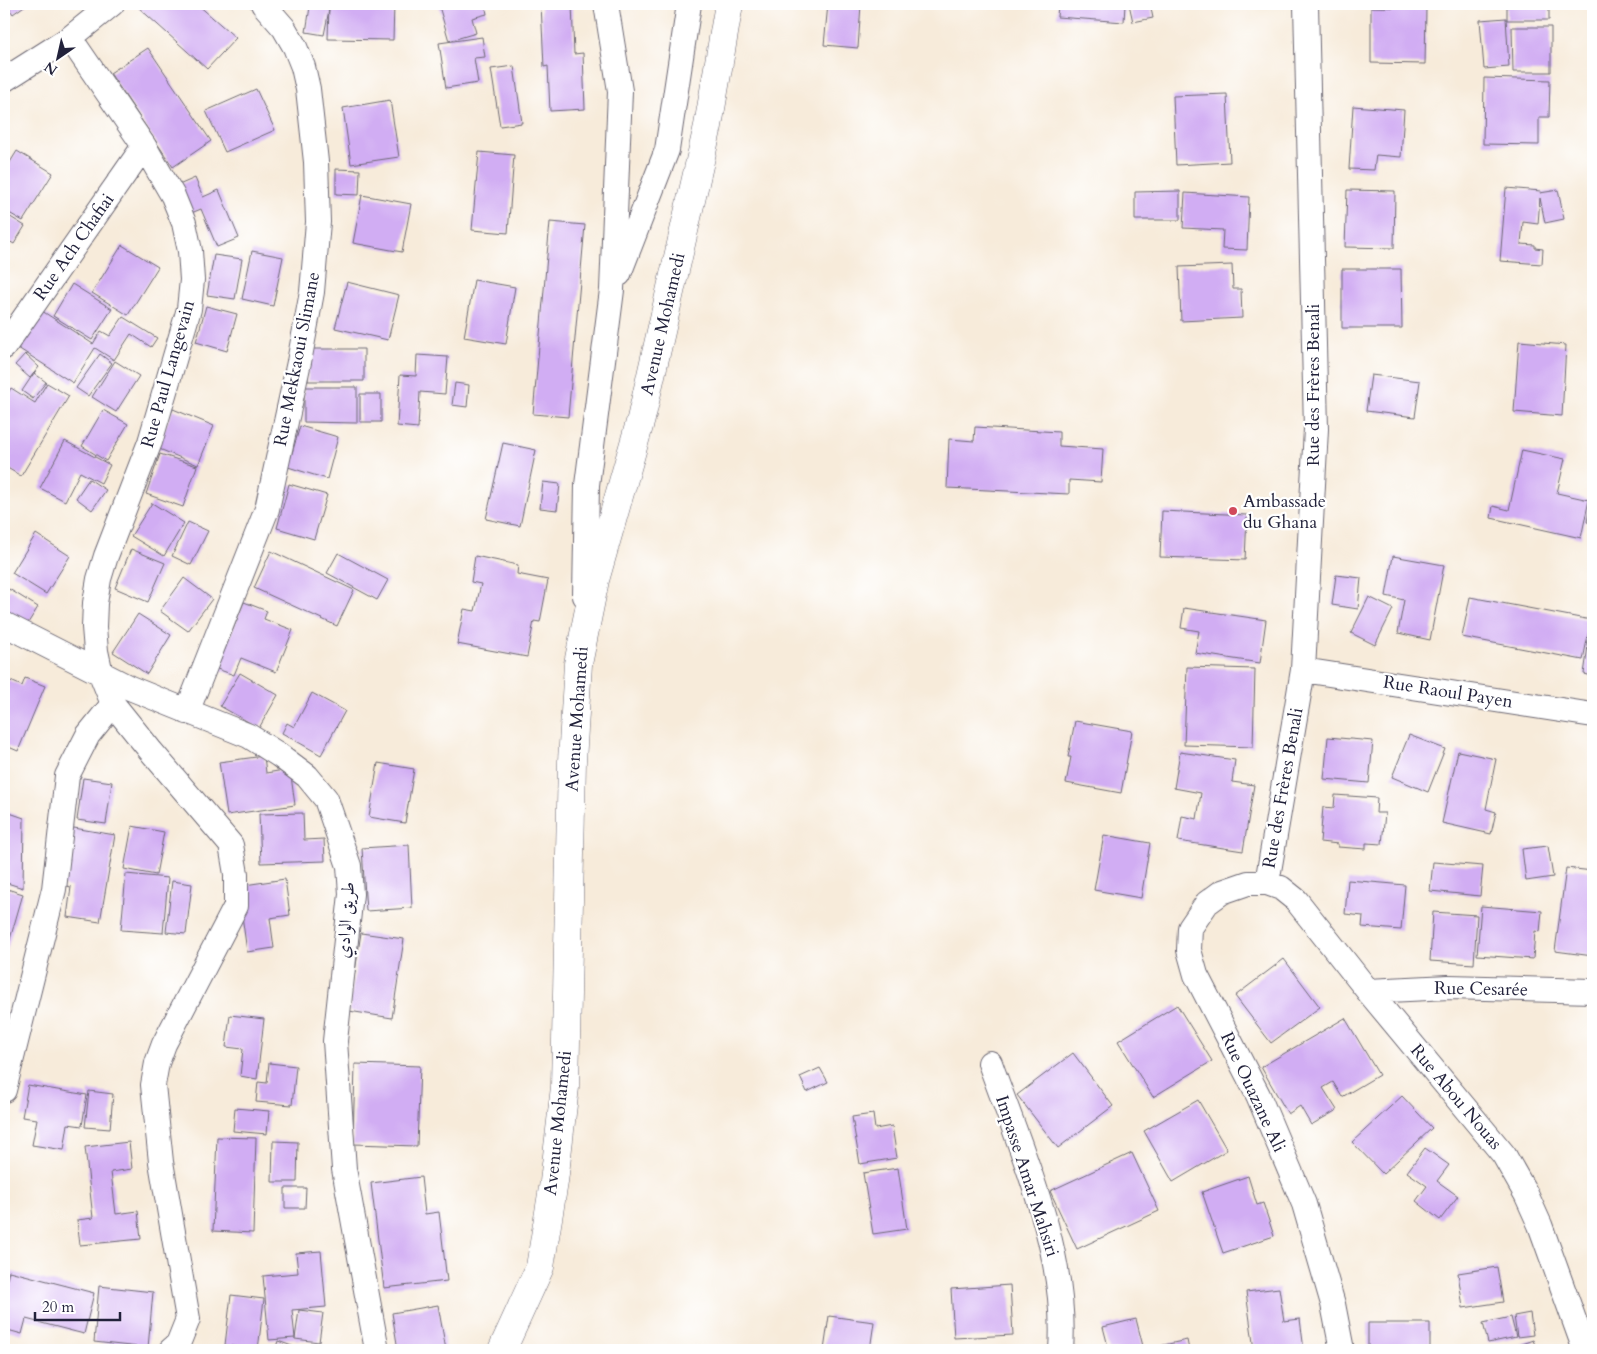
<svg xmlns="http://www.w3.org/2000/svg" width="1597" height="1354" viewBox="0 0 1597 1354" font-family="Cardo,Amiri,serif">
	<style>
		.building { fill: #d1adf3 }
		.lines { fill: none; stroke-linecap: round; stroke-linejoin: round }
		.minor-casing { stroke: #6d6873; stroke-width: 26 }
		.secondary-casing { stroke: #6d6873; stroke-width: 29 }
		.minor { stroke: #fff; stroke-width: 24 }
		.secondary { stroke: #fff; stroke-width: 28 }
		.poi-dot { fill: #d1495b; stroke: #fff; stroke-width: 2 }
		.labels { text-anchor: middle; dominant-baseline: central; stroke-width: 4.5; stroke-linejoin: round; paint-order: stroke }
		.street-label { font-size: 18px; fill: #22223b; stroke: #fff }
		.poi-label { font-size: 18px; fill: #22223b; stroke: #fff; text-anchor: start }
	</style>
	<rect width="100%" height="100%" fill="#fff"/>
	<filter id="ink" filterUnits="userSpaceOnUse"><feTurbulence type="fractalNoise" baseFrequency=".02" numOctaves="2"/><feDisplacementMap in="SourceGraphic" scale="10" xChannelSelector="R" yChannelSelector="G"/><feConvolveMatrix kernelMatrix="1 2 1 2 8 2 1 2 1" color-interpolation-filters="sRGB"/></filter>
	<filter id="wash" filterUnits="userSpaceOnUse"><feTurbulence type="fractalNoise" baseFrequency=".0096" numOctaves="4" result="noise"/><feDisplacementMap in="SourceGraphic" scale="20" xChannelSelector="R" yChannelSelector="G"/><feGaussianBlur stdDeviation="1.12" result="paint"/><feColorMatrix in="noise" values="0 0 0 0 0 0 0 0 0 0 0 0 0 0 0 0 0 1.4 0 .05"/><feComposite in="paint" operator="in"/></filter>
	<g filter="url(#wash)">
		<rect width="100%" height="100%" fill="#f7ebda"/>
		<g id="blocks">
			<!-- building -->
			<path class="building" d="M6,4H27L13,14Z
				M141,4H197L236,38L207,69L138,7Z
				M329,4H394L393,40L328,39Z
				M449,4H485L487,14L472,18L476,33L449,41L439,6Z
				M541,4H572L574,54L583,53L585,109L550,111L548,66L544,67Z
				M828,4H861L858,48L824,45Z
				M1058,4H1125L1124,22L1057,17Z
				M1129,4H1150L1153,18L1133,22Z
				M1507,4H1549V20H1507Z
				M310,7L329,10L324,35L306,32Z
				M1371,7L1426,8L1425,64L1371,63Z
				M1506,18L1509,67L1484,69L1480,20Z
				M1512,27H1551V72H1513Z
				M482,37L485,57L474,58L478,83L446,88L439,43Z
				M148,48L211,141L173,167L110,73Z
				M514,66L522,123L500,126L491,69Z
				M1484,78L1550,80L1549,117H1539V145L1483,144Z
				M256,89L275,130L225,152L206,111Z
				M1227,94L1230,162L1176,165L1173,96Z
				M390,100L399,157L351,164L343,108Z
				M1353,106L1404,110L1401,157L1376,155L1374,170L1349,169Z
				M17,151L53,173L23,221L4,210V172Z
				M479,152L514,155L508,233L472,230Z
				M336,169L360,170L359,195L336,194Z
				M195,178L203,197L219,190L239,238L217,247L201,209L184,216L172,188Z
				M1506,188L1541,191L1540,193L1558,190L1564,219L1545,223L1540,198L1538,224L1523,222L1521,244L1535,245V248L1543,249L1542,264L1500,261Z
				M1347,190L1395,191L1394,248L1345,247Z
				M1180,191V220H1135V192Z
				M1185,193L1249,197L1247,250L1222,249L1223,230L1183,228Z
				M362,195L411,204L402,252L353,243Z
				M4,213L25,226L14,244L4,238Z
				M550,222L585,225L568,417L533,414Z
				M122,245L158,267L128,315L92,293Z
				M252,251L283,257L273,306L242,299Z
				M214,255L242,259L235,299L207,295Z
				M1232,265L1233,289H1241L1242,318L1181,321L1179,267Z
				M1342,269H1401L1402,328H1342Z
				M474,280L515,287L506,344L464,337Z
				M347,282L399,295L388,340L335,328Z
				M72,284L112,309L92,340L53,316Z
				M206,306L237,314L227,351L196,342Z
				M42,311L93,344L101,331L110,336L123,317L157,338L151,347L131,334L114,360L95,348L73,383L18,348Z
				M1519,341L1566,345L1562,416L1514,412Z
				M308,349H364V381H308Z
				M25,354L39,367L30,378L15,365Z
				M100,354L112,363L88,396L76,388Z
				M417,355L448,357L445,394L420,392L418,428L397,426L400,375L416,376Z
				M115,361L139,376L116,412L92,397Z
				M34,373L46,382L33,399L22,391Z
				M1371,375L1420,381L1415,417L1366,411Z
				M47,383L69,396L21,476L4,466V400L11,388L35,403Z
				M455,383L469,385L467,407L452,405Z
				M304,387H357V423L304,422Z
				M360,394H381V422H360Z
				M173,409L214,426L198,465L157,448Z
				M103,410L128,424L106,461L82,446Z
				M300,426L338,437L327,479L288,467Z
				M975,427L1059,432V446L1103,449L1101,482L1069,480V494L947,488L949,439L974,441Z
				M65,441L110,465L101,483L80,472L65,501L40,488Z
				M503,443L536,450L520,526L486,519Z
				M1522,450L1565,459L1557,493L1589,500L1581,538L1491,518L1493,506L1509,510Z
				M160,454L197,466L183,507L146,494Z
				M89,479L106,490L92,510L76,498Z
				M543,482L560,484L557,510L540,508Z
				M289,484L327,495L314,539L277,528Z
				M1592,495H1593V523L1587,522Z
				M152,503L184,523L164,556L131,536Z
				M1162,511L1247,515L1245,560L1160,557Z
				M188,522L208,531L191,565L172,556Z
				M36,534L70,556L46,594L12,573Z
				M131,549L165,563L148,602L115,588Z
				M271,551L354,590L337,626L254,588Z
				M338,553L388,580L377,600L327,573Z
				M475,556L518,565L517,574L548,580L540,622L534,621L527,657L457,644L464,609L475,611L481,584L471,582Z
				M1393,556L1444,565L1430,640L1398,633L1404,600L1386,596Z
				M1336,575L1361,578L1358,609L1332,605Z
				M184,578L212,599L188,631L160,611Z
				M9,589L38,607L23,631L4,619V598Z
				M1369,597L1393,609L1375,645L1351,633Z
				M1470,597L1591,620L1583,660L1462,637Z
				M244,602L267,611L264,619L293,630L276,672L241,658L234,675L217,669Z
				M1184,608L1266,620L1260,663L1195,653L1199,631L1181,628Z
				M138,614L171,635L147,674L113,652Z
				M1592,618L1593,619V676L1584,674Z
				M1187,667L1255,669L1253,747L1184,745Z
				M240,673L278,695L259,728L220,706Z
				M4,678L22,686L25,678L45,686L18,751L4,745Z
				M312,693L345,711L321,755L282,733L287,723L294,727Z
				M1075,721L1132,731L1121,793L1066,783L1071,757H1068Z
				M1409,735L1445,749L1428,792L1392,777Z
				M1328,737L1373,741L1369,783L1324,779Z
				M1458,751L1496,759L1486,809L1496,812L1491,834L1442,823Z
				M1180,752L1235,760L1232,782L1254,785L1243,851L1178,841L1182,816L1197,819L1201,793L1174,788Z
				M264,756L266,773L290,769L295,805L227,815L219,762Z
				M378,763L414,769L405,823L369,817Z
				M83,778L112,782L106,824L77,820Z
				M1335,795L1377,798L1376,813H1385L1382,844L1366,843V849L1338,847V844L1320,842L1323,807L1334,808Z
				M4,811L24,818L23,888L4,882Z
				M303,813L304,840L324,839L325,861L261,863L259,814Z
				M132,826L164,832L156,875L124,869Z
				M68,827L115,835L100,922L67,917L71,887L58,884Z
				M1104,835L1150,843L1141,898L1094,890Z
				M409,845L412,908L366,911L362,848Z
				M1548,846L1553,877L1526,881L1522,849Z
				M1433,862L1483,866L1480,896L1430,891Z
				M1566,868L1593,871V956L1555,951Z
				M126,874L168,878L163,933L121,930Z
				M285,879L290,915L270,918L274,948L247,952L238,886Z
				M1348,880L1405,885L1401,930L1362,927L1363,916L1345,914Z
				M172,881L192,884L186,934L166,932Z
				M4,888L23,894L4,960Z
				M1481,906L1542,911L1540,932L1535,931L1533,959L1477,955Z
				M1433,912L1477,915L1474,964L1430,961Z
				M361,933L404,939L392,1018L349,1011Z
				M1284,959L1320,1007L1271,1043L1235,996Z
				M1177,1005L1212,1061L1153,1097L1118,1041Z
				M230,1015L264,1019L257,1079L240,1076L243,1049L226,1047Z
				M1345,1018L1379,1075L1342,1097L1333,1082L1323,1088L1337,1110L1311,1125L1300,1106L1288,1114L1261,1067Z
				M1073,1053L1113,1106L1058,1148L1017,1095Z
				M269,1063L296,1066L292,1105L256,1102L258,1082L267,1083Z
				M355,1064L420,1066L417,1146L353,1144Z
				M820,1068L828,1082L807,1092L800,1077Z
				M28,1085L87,1095L82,1126L68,1124L64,1150L32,1145L37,1119L22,1117Z
				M89,1091L113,1094L110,1129L85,1127Z
				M1402,1096L1432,1128L1383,1174L1352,1142Z
				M1198,1100L1227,1150L1173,1182L1144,1131Z
				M235,1108L269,1111L267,1134L233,1131Z
				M873,1114L875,1129L892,1126L897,1158L860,1164L852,1117Z
				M217,1137L256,1138L253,1233L213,1231Z
				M273,1141L298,1142L297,1182H272Z
				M129,1142L132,1169L111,1172L116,1214L138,1211L141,1239L80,1245L77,1220L93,1218L85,1147Z
				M1425,1148L1449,1165L1437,1181L1458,1196L1440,1220L1416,1201L1427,1186L1407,1172Z
				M1132,1153L1159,1211L1077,1249L1050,1191Z
				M898,1168L907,1229L873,1234L863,1173Z
				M1248,1176L1257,1205L1263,1203L1274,1236L1223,1253L1202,1192Z
				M421,1177L425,1214L439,1212L447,1281L384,1288L371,1183Z
				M285,1188H306L305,1208H285Z
				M321,1251L326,1307L292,1310L295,1338L269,1340L263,1276L298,1273L296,1253Z
				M1497,1267L1503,1302L1463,1308L1458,1273Z
				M9,1271L94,1293L84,1334L26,1319L22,1334L4,1329V1293Z
				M1010,1285L1013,1335L954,1338L951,1289Z
				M99,1286L153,1292L148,1348L94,1342Z
				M1279,1288L1284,1321L1300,1319L1304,1350H1254L1246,1292Z
				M231,1295L264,1299L258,1350L225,1345Z
				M438,1305L446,1350H398L392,1313Z
				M299,1310L323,1313L319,1342L295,1339Z
				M1530,1313L1533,1335L1517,1337L1514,1316Z
				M829,1316L874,1322L870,1350H824Z
				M1511,1317L1516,1337L1488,1343L1483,1323Z
				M1136,1319L1144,1350H1109L1103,1327Z
				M1368,1323H1430V1350H1368Z
				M1187,1340L1189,1350H1145V1349Z
				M1533,1340L1537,1350H1504Z
				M278,1341L303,1350H275Z"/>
		</g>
	</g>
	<g filter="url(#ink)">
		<use href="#blocks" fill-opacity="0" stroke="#6d6873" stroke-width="1"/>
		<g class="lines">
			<!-- minor casing -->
			<g class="minor-casing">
				<path id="minor" d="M70,38L144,146L173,196L184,223L190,251L192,280L189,309L150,442L106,556L99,579L95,603L94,627L96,651L101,674L113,704L150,750L231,845L236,874V906L164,1044L157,1063L153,1085L161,1162L188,1319L178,1344L171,1350
					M4,80L70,38L112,4
					M619,274L667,150L689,4
					M4,347L144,146
					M585,596L587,485L612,290L620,91L606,4
					M4,624L130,688L249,736L279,755L307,776L326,799L349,866L351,894L335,1041L344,1169L377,1350
					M1303,670L1593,715
					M187,712L267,509L299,362L312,292L318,222L316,162L308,89L303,67L295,47L284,28L263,4
					M1267,883L1303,670L1316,429L1306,4
					M1368,991L1449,987L1593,991
					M990,1063C1022,1153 1068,1254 1061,1350
					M4,1090L54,889L67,776L88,735L113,704
					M1342,1350L1333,1304L1304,1204L1258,1095L1196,975L1189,950L1190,928L1207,903L1222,892L1248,883H1267L1281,888L1296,900L1368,991L1504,1155L1526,1194L1540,1225L1585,1350"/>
			</g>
			<!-- secondary casing -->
			<g class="secondary-casing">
				<path id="secondary" d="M502,1350L540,1267L554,1182L565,1087L572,761L578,664L595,580L641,419L708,126L729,4"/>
			</g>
			<!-- minor -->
			<use href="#minor" class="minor"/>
			<!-- secondary -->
			<use href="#secondary" class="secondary"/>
		</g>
	</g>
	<!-- markers -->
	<circle class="poi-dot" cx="1233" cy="511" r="5"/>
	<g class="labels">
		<!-- street labels -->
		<g class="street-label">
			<text transform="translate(74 247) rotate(-55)">Rue Ach Chafiai</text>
			<text transform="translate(663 324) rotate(-77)">Avenue Mohamedi</text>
			<text transform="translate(297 359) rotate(-79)">Rue Mekkaoui Slimane</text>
			<text transform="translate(168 374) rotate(-74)">Rue Paul Langevain</text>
			<text transform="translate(1313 385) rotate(-90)">Rue des Frères Benali</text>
			<text transform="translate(1448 692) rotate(9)">Rue Raoul Payen</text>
			<text transform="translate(577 719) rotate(-86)">Avenue Mohamedi</text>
			<text transform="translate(1283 788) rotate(-80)">Rue des Frères Benali</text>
			<text transform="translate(346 920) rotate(-86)">طريق الوادي</text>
			<text transform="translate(1481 989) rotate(1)">Rue Cesarée</text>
			<text transform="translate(1253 1092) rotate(65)">Rue Ouazane Ali</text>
			<text transform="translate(1456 1097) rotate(50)">Rue Abou Nouas</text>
			<text transform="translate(558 1123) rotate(-84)">Avenue Mohamedi</text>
			<text transform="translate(1027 1176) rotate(72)">Impasse Amar Mahsiri</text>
		</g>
		<!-- poi labels -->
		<g class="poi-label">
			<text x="1243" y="501">Ambassade<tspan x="1243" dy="21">du Ghana</tspan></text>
		</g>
	</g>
	<!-- margin -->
	<rect width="1597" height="1354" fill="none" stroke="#fff" stroke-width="20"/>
	<!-- north arrow -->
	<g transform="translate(58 58) rotate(214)" stroke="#ffffff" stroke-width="4" paint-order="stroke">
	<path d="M0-4L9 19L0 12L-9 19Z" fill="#22223b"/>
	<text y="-8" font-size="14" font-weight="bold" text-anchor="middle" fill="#22223b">N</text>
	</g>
	<!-- scale -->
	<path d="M35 1312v8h85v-8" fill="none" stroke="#22223b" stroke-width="2.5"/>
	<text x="42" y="1312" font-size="15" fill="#22223b" stroke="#ffffff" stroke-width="4" paint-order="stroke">20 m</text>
</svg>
